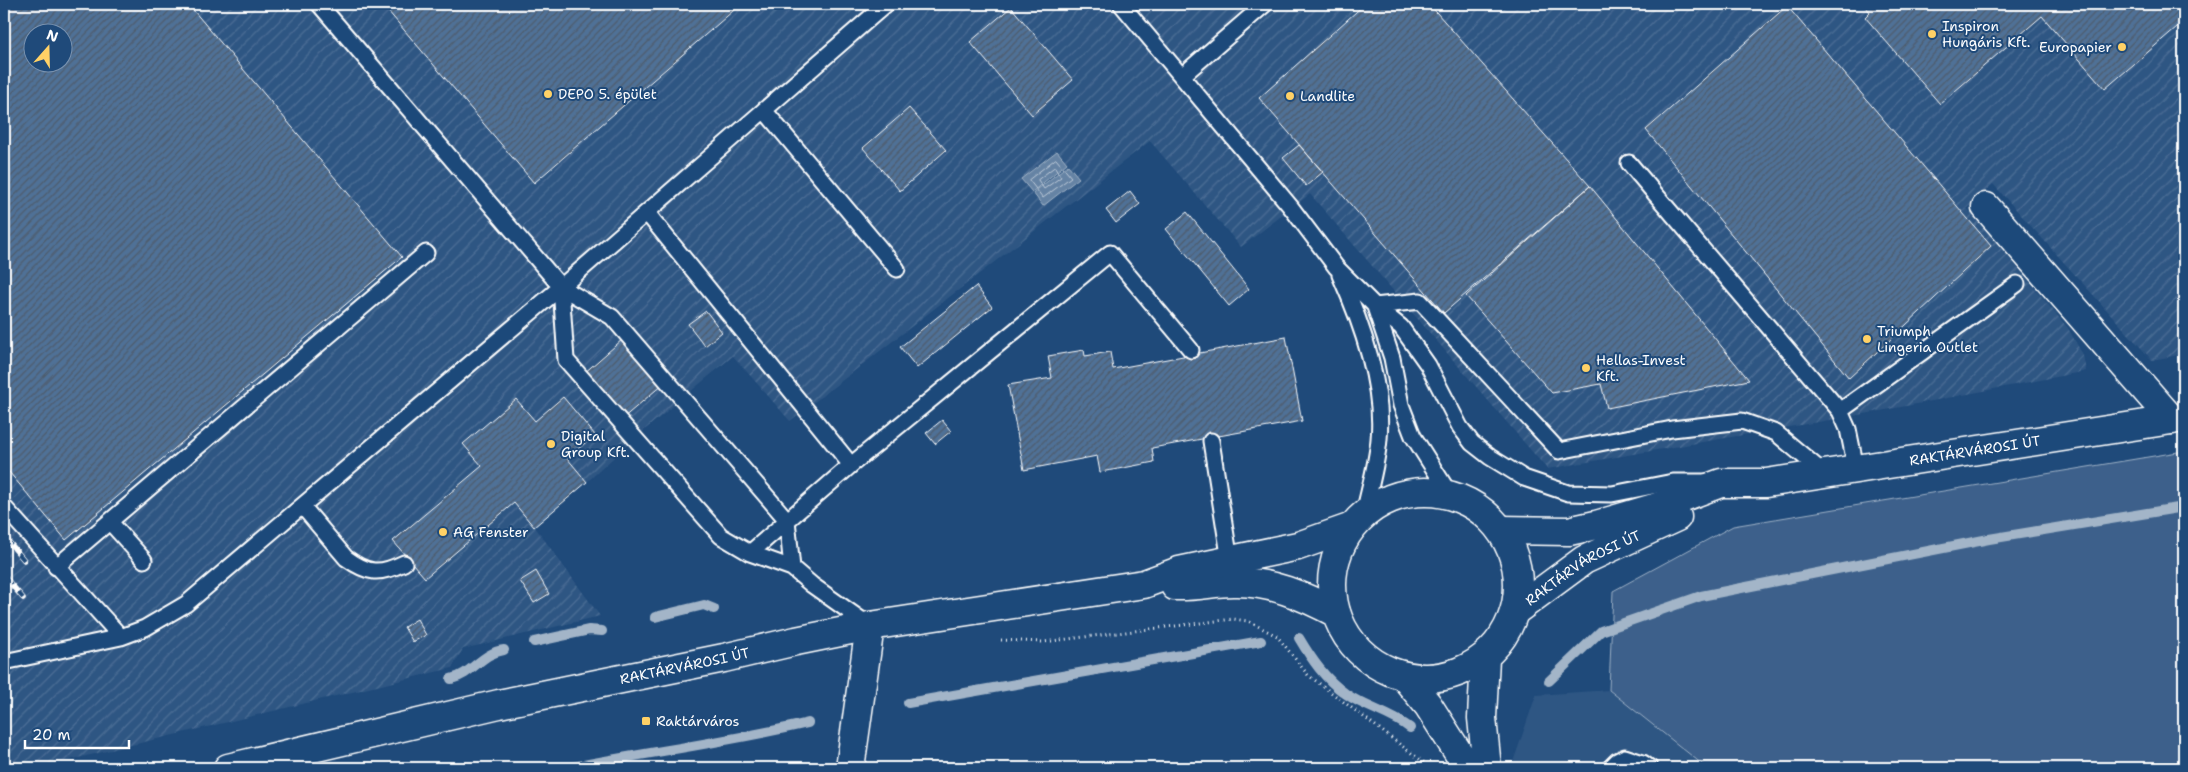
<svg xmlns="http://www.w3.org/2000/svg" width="2188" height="772" viewBox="0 0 2188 772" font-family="'Shantell Sans',sans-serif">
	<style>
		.built { fill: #2e5683 }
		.industrial { fill: url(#industrial-furrows); fill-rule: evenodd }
		.grass { fill: #3c618b; stroke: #9eb0c5 }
		.water { fill: #6583a4; stroke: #a3b5c8 }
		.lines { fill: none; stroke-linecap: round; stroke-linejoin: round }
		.shore { stroke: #c1cddb; stroke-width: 1 }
		.stream { stroke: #a3b5c8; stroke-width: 10 }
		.building { fill: url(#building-hatch); stroke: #fff; fill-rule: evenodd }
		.service-casing { stroke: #fff; stroke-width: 19 }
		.minor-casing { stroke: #fff; stroke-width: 31 }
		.tertiary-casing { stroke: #fff; stroke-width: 31 }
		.path { stroke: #fff; stroke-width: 3; stroke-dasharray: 1 4; stroke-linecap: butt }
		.service { stroke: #1f4a7a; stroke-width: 15 }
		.minor { stroke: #1f4a7a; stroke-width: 28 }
		.tertiary { stroke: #1f4a7a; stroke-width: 28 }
		.rail-casing { stroke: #fff; stroke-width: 5.5 }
		.rail { stroke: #1f4a7a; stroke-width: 4; stroke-dasharray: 11; stroke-linecap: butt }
		.poi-dot { fill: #ffd166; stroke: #1f4a7a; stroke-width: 2 }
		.labels { text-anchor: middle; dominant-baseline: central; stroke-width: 4; stroke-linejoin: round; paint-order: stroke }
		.poi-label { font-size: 14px; fill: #fff; stroke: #1f4a7a; text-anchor: start }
		.street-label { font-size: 14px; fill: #fff; stroke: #1f4a7a }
	</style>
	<defs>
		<pattern id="industrial-furrows" width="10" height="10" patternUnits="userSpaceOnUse" patternTransform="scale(1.25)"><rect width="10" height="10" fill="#2e5683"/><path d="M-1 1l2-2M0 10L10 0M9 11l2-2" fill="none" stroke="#4d6f96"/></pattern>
		<pattern id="building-hatch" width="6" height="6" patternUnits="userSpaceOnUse" patternTransform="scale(1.25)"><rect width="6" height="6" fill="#507197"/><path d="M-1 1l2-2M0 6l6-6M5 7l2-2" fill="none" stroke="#4e5b6a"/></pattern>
	</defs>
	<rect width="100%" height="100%" fill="#1f4a7a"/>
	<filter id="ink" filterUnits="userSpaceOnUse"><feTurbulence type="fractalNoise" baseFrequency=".02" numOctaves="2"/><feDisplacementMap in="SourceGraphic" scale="10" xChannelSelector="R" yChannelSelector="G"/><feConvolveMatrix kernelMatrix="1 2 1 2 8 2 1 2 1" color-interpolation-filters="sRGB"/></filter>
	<g filter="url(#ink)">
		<!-- built -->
		<path class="built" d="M1609,690L1707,768H1511L1536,695Z"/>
		<!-- industrial -->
		<path class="industrial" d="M4,4H2184V354L2152,360L1993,184L1967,208L2068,328L2083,355L2086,371L1875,412L1547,469L1310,194L1241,247L1150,141L790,421L733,356L636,437L587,482L535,527L600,616L463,649L452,668L36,768H4ZM32,32H62V62H32Z"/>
		<!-- grass -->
		<path class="grass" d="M2184,451V768H1707L1609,690L1613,591L1733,526Z"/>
		<!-- water -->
		<path class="water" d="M1057,151L1067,163L1032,192L1021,179Z
			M1068,165L1079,178L1043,206L1033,193Z"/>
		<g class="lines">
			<!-- shore -->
			<path class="shore" d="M1056,159L1071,177L1043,198L1029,180Z
				M1055,167L1061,177L1044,189L1038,180Z"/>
			<!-- stream -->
			<path class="stream" d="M655,617L704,605L714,609
				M1299,638C1312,660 1325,679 1346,694C1366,708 1391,713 1410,728
				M534,642L589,630L602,631
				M451,679C473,674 481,653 504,650
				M1549,681L1601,631L1701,596L1989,539L2184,507
				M908,703L1261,641
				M568,768C648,752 728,742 808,723"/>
		</g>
		<!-- building -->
		<path class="building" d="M4,4H188L402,257L66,540L4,466ZM32,32H62V62H32Z
			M382,4H741L534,183Z
			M1365,4H1429L1590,186L1444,313L1259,98Z
			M1863,4H2184V21L2105,89L2042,16L1940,104L1865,17L1870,12Z
			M1787,6L1991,246L1849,378L1646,130Z
			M1011,7L1073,80L1032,115L970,42Z
			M909,108L946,150L900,191L863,148Z
			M1299,145L1323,172L1306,186L1283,158Z
			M1590,186L1749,380L1607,408L1601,384L1552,393L1466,296Z
			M1130,191L1140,204L1116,223L1106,210Z
			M1187,212L1249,289L1229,306L1166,229Z
			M976,286L992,307L917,368L900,347Z
			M706,311L722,332L705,346L688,324Z
			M631,332L670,378L622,419L583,374Z
			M1286,337L1302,421L1152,448L1154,462L1118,469L1100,472L1097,456L1024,470L1008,385L1052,378L1048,356L1084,350L1085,356L1110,352L1113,369Z
			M563,397L595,435L567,458L587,482L534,527L514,503L425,578L393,541L482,466L463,444L516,399L535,421Z
			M942,420L951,431L935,444L926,433Z
			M536,571L549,594L534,603L520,581Z
			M417,619L426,635L413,642L404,627Z"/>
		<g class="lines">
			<!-- service casing -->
			<g class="service-casing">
				<path id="service" d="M319,4L561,287L612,317L787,520L792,568
					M1121,4L1290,206L1336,267L1375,306L1401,327L1428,365L1460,427L1472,443L1490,457L1524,478L1568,493L1612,494L1673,482H1707
					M1183,75L1265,4
					M764,110L897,269
					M1629,163L1840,411L1848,429L1856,468
					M647,213L851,465
					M1340,275C1361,322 1384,387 1379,439C1377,464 1369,490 1364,514
					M561,287L566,360L721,536L750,553L792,568L812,585L870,626
					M1375,306L1420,301L1559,451L1672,429L1742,421L1776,433L1824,473
					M1375,307L1392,358L1401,405L1413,436L1451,496
					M1840,411L2017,284
					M1211,441L1230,561
					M4,507L121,637
					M303,507L346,558C368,574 379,575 404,563
					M110,522L144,560
					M750,553L851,465L1110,253L1191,350
					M56,567L426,253
					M4,662L121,637L145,628L186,604L561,287L886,4
					M1610,768L1617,761L1625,757L1643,763L1650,768"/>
			</g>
			<!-- minor casing -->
			<g class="minor-casing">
				<path id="minor" d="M1986,207L2172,420
					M1485,658L1482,718L1487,768
					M1404,676L1428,705L1468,768
					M850,768L870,626"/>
			</g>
			<!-- tertiary casing -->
			<g class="tertiary-casing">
				<g id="tertiary">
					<circle cx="1425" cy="585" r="93"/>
					<path id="s1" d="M1501,530L1569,531L1596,525L1654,508L1721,483H1766L2184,418"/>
					<path d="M1175,586C1195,587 1214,582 1233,582C1270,581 1304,596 1336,613"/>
					<path id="s2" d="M1515,611L1584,560L1677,517"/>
					<path id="s3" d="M228,768L499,704L724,658L796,641L870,626L1144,584L1179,571L1298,546L1352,527"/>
				</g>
			</g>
			<!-- path -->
			<path class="path" d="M1001,640L1043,642L1233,619L1248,621L1277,636L1308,675L1426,764"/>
			<!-- service -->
			<use href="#service" class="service"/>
			<!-- minor -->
			<use href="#minor" class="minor"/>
			<!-- tertiary -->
			<use href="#tertiary" class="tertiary"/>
			<!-- rail casing -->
			<g class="rail-casing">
				<path id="rail" d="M4,536L24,560
					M4,576L23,598"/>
			</g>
			<!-- rail -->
			<use href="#rail" class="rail"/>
		</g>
	</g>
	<!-- markers -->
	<g class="poi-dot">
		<circle cx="1932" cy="34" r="5"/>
		<circle cx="2122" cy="47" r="5"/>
		<circle cx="548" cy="94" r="5"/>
		<circle cx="1290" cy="96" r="5"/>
		<circle cx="1867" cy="339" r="5"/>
		<circle cx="1586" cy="368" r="5"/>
		<circle cx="551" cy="444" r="5"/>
		<circle cx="443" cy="532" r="5"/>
		<rect x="641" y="716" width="10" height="10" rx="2.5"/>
	</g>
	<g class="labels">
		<!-- poi labels -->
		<g class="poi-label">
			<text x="1942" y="26">Inspiron<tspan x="1942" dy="16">Hungáris Kft.</tspan></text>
			<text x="2112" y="47" text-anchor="end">Europapier</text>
			<text x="558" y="94">DEPO 5. épület</text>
			<text x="1300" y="96">Landlite</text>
			<text x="1877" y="331">Triumph<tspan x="1877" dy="16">Lingeria Outlet</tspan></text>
			<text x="1596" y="360">Hellas-Invest<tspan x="1596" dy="16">Kft.</tspan></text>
			<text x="561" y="436">Digital<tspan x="561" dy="16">Group Kft.</tspan></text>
			<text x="453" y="532">AG Fenster</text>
			<text x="656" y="721">Raktárváros</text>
		</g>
		<!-- street labels -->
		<g class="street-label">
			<text stroke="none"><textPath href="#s1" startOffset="484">RAKTÁRVÁROSI ÚT</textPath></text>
			<text stroke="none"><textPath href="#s2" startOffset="81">RAKTÁRVÁROSI ÚT</textPath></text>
			<text stroke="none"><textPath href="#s3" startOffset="468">RAKTÁRVÁROSI ÚT</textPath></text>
		</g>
	</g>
	<!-- margin -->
	<rect width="2188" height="772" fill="none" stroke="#1f4a7a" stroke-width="20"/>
	<rect x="10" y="10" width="2168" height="752" fill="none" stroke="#fff" stroke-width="2" filter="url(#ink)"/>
	<!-- north arrow -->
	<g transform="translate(48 48) rotate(20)"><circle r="24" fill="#1f4a7a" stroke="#7992af"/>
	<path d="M0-4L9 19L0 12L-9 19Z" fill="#ffd166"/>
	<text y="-8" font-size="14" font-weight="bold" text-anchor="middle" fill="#ffffff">N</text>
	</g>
	<!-- scale -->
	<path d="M25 740v8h104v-8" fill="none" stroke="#ffffff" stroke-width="2.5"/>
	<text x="32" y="740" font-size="15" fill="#ffffff" stroke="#1f4a7a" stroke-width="4" paint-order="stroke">20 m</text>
</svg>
